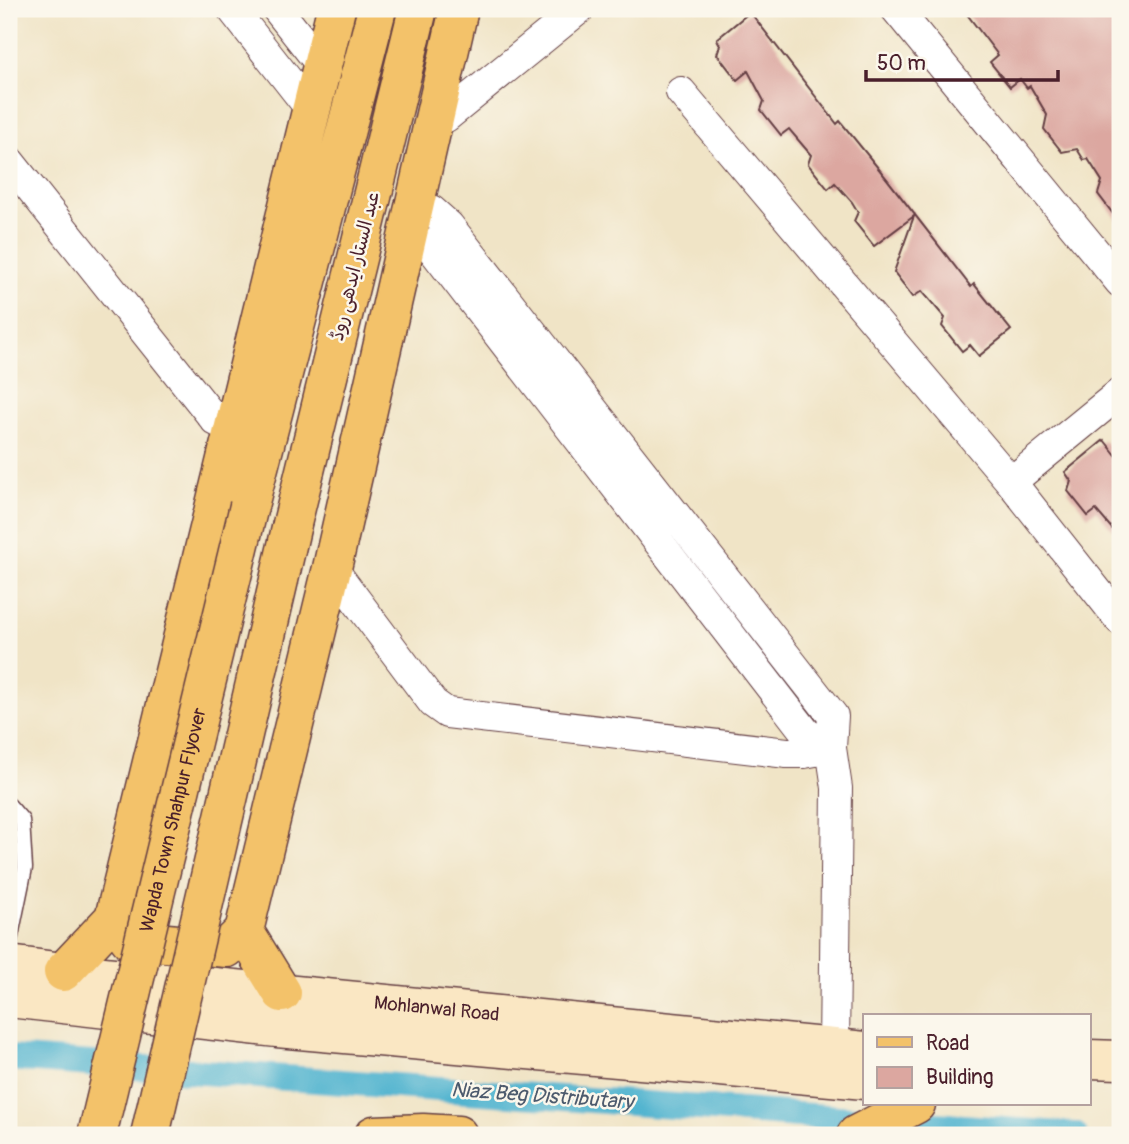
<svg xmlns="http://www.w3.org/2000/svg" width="1129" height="1144" viewBox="0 0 1129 1144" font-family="Pangolin,'Playpen Sans Arabic',sans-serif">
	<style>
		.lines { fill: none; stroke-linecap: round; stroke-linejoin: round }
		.canal { stroke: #50b3cf; stroke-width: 26 }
		.building { fill: #dca7a0 }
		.service-casing { stroke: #633d42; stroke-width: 17 }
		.minor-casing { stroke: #633d42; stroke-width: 32 }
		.secondary-casing { stroke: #633d42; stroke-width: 41 }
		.primary-casing { stroke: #633d42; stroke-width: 41 }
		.motorway-casing { stroke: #633d42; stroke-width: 41 }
		.service { stroke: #fff; stroke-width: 14 }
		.minor { stroke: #fff; stroke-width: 30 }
		.secondary { stroke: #fae7c3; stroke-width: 38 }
		.primary { stroke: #f3c26a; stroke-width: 38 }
		.motorway { stroke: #f3c26a; stroke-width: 38 }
		.primary-bridge-casing { stroke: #633d42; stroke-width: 41; stroke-linecap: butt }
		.primary-bridge { stroke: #f3c26a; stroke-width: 38 }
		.labels { text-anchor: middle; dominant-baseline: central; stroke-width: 5; stroke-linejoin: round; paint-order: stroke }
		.street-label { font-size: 19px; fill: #4a1f2b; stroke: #fbf7ec }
		.water-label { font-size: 21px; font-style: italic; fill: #4c5a6d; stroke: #fbf7ec }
	</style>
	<rect width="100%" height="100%" fill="#fbf7ec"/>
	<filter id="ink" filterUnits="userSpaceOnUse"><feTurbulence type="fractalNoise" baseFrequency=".0143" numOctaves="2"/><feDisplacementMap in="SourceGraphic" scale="14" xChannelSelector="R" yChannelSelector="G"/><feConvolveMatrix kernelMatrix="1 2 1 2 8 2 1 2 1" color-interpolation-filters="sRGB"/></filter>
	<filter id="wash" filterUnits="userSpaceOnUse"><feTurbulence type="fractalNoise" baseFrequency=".00686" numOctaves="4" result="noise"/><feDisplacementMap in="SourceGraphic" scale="28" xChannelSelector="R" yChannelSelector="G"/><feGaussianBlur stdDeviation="1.57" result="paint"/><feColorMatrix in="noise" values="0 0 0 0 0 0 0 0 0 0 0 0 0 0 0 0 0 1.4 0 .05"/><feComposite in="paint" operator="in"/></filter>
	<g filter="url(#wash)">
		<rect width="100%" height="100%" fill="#f0e4c6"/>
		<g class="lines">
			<!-- canal -->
			<path class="canal" d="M9,1058L1075,1135"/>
		</g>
		<g id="blocks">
			<!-- building -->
			<path class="building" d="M963,9H1110L1120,27V223L1098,194L1102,181L1088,159L1084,160L1077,149L1062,152L1044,129L1047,115L1030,86L1027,88L1020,79L1010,87L990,62L998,55Z
				M750,12L837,124L840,121L887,179L971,287L974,284L1011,330L979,356L970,345L962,351L942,326L945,318L922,291L913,297L894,272L914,216L874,246L854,221L858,212L852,202L835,183L828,189L808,164L811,155L789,129L781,135L761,110L764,101L748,71L737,80L717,54L720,45L717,39Z
				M1104,440L1120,460V538L1096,510L1088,516L1068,491L1071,481L1065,472Z"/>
		</g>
	</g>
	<g filter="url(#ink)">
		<use href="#blocks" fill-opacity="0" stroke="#633d42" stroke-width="2"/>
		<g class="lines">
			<!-- service casing -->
			<g class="service-casing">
				<path id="service" d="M9,805L22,820L25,868L9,946"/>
			</g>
			<!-- minor casing -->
			<g class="minor-casing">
				<path id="minor" d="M232,9L312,111
					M277,9L322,66
					M896,9L1120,282
					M681,92L1011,482L1120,620
					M435,115L446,117L579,9
					M9,161L216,421L234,426
					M414,206L431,210L449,226L833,716L831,748L837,788L834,1048
					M407,235L430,246L806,733L831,748
					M1011,482L1120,393
					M332,568L433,703L447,713L787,753H804L831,748"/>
			</g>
			<!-- secondary casing -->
			<g class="secondary-casing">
				<g id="secondary">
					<path id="s1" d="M9,965L63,972L865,1051"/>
					<path d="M9,998L277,1028L865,1080"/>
					<path d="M1089,1059L1120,1060"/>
				</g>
			</g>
			<!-- primary casing -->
			<g class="primary-casing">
				<path id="primary" d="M249,506L377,9
					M292,524L418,9
					M118,924L130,940L227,948L244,931
					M63,972L114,918L336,9
					M282,993L244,931L332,568L459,9"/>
			</g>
			<!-- motorway casing -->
			<g class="motorway-casing">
				<path id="motorway" d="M374,1135L423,1133L458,1135
					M856,1135L916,1104"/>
			</g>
			<!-- service -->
			<use href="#service" class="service"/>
			<!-- minor -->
			<use href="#minor" class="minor"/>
			<!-- secondary -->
			<use href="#secondary" class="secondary"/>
			<!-- primary -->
			<use href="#primary" class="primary"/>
			<!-- motorway -->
			<use href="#motorway" class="motorway"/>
			<!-- primary-bridge casing -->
			<g class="primary-bridge-casing">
				<g id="primary-bridge">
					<path id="s2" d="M97,1135L249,506"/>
					<path d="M150,1135L292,524"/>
				</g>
			</g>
			<!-- primary-bridge -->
			<use href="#primary-bridge" class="primary-bridge"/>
		</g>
	</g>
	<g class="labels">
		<!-- street labels -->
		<g class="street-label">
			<text transform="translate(355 266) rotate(-76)">عبد الستار ایدھی روڈ</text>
			<text stroke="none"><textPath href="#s2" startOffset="324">Wapda Town Shahpur Flyover</textPath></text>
			<text stroke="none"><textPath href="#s1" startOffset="430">Mohlanwal Road</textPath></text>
		</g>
		<!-- water labels -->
		<g class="water-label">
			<text transform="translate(542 1096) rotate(4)">Niaz Beg Distributary</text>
		</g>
	</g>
	<!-- margin -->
	<rect width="1129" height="1144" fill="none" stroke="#fbf7ec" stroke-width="35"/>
	<!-- legend -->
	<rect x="863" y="1014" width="228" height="91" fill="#fbf7ec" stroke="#b4a19f" stroke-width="2"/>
	<rect x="877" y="1037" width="35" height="10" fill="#f3c26a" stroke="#b4a19f" stroke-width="2"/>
	<text x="926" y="1050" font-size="21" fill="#4a1f2b">Road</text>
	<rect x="877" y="1067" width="35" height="21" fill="#dca7a0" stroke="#b4a19f" stroke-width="2"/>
	<text x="926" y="1084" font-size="21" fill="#4a1f2b">Building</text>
	<!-- scale -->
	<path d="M866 70v10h192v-10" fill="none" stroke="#4a1f2b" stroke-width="3.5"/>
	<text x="877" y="70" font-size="21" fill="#4a1f2b" stroke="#fbf7ec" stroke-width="5" paint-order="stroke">50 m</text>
</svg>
